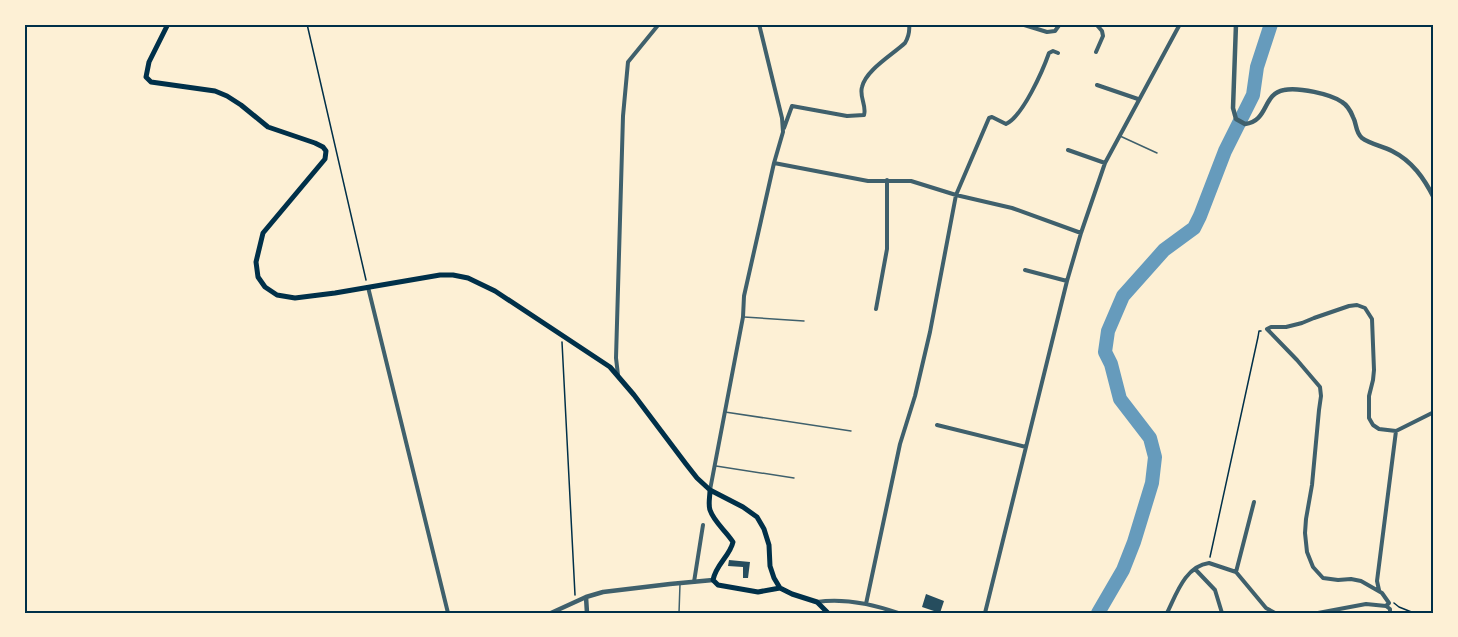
<svg xmlns="http://www.w3.org/2000/svg" width="1458" height="637" viewBox="0 0 1458 637" font-family="'PT Sans Narrow',sans-serif">
	<style>
		.lines { fill: none; stroke-linecap: round; stroke-linejoin: round }
		.river { stroke: #669bbc; stroke-width: 14 }
		.building { fill: #264d5e }
		.path { stroke: #003049; stroke-width: 1.5 }
		.service { stroke: #3f606c; stroke-width: 1.5 }
		.minor { stroke: #3f606c; stroke-width: 4 }
		.tertiary { stroke: #3f606c; stroke-width: 4.5 }
		.secondary { stroke: #003049; stroke-width: 5 }
		.neatline { fill: none; stroke: #003049; stroke-width: 2 }
	</style>
	<rect width="100%" height="100%" fill="#fdf0d5"/>
	<g class="lines">
		<!-- river -->
		<path class="river" d="M1098,613L1123,570L1134,542L1152,483L1155,457L1150,438L1120,399L1111,364L1105,352L1108,331L1123,296L1164,250L1194,228L1200,216L1225,151L1253,95L1257,67L1271,24"/>
	</g>
	<!-- building -->
	<path class="building" d="M729,560L750,562L748,578H743V567L728,566Z
		M926,594L944,601L940,613L922,607Z"/>
	<g class="lines">
		<!-- path -->
		<path class="path" d="M307,24L366,280
			M562,342L575,595
			M1210,557L1258,337L1259,331H1261
			M1394,603L1399,607L1414,613"/>
		<!-- service -->
		<path class="service" d="M1120,136L1157,153
			M744,317L804,321
			M725,412L851,431
			M716,466L794,478
			M679,613L680,584"/>
		<!-- minor -->
		<path class="minor" d="M1021,24L1047,32L1055,31L1060,24
			M1096,24L1102,31L1103,36L1096,52
			M1097,85L1138,99
			M784,128L792,106L847,116L864,115C867,106 859,97 862,87C866,70 892,55 905,43C909,36 910,31 909,24
			M1068,150L1105,163
			M774,163L868,181H911L956,195L1012,208L1081,233
			M1025,270L1067,281
			M368,287L448,613
			M876,309L887,249V180
			M618,375L616,358L623,116L628,62L659,24
			M937,425L1026,447
			M710,490L743,317L744,296L774,163L783,132L782,118L759,24
			M1195,569L1215,590L1222,613
			M1236,572L1254,502
			M694,582L703,525
			M1379,590L1377,581L1396,431
			M817,602C844,598 872,604 898,613
			M866,604L900,444L915,396L930,332L956,195L989,118L992,117L1006,124C1023,116 1043,70 1049,53L1053,51L1058,53
			M1386,606L1390,609V613
			M985,613L1067,281L1081,233L1105,163L1180,24
			M1167,613C1176,595 1185,566 1209,563L1236,572L1266,608L1275,613
			M1318,613L1366,604L1386,606L1389,603L1382,593L1361,581L1351,579L1338,580L1323,578L1313,567L1307,552L1305,533L1306,519L1312,485L1319,410L1321,396L1320,387L1297,360L1267,329L1271,327H1286L1302,323L1314,318L1349,306L1357,305L1365,308L1372,319L1374,370L1373,380L1369,396V418L1373,425L1379,429L1396,431L1434,412"/>
		<!-- tertiary -->
		<path class="tertiary" d="M1236,24L1233,108L1236,119L1245,124C1269,121 1262,94 1284,90C1298,87 1331,94 1342,102C1347,105 1351,112 1353,117C1357,124 1355,132 1362,138C1370,144 1382,146 1392,151C1412,161 1424,178 1434,198
			M586,597L587,613
			M551,613L586,597L603,592L670,584L713,580"/>
		<!-- secondary -->
		<path class="secondary" d="M168,24L149,62L146,77L151,82L215,91L227,96L241,105L268,127L315,143L323,147L326,151L325,159L263,233L256,262L258,277L265,287L277,295L295,298L335,293L440,275H453L468,278L495,291L610,367L634,395L686,464L697,478L710,490L743,507L757,517L764,529L769,545L770,566L774,578L780,588
			M710,490C710,497 708,504 710,510C714,522 726,531 733,542C730,556 716,564 713,580L718,585L758,592L780,588L792,594L817,602L828,613"/>
	</g>
	<!-- border -->
	<rect width="1458" height="637" fill="none" stroke="#fdf0d5" stroke-width="51"/>
	<rect x="26" y="26" width="1406" height="586" class="neatline"/>
</svg>
